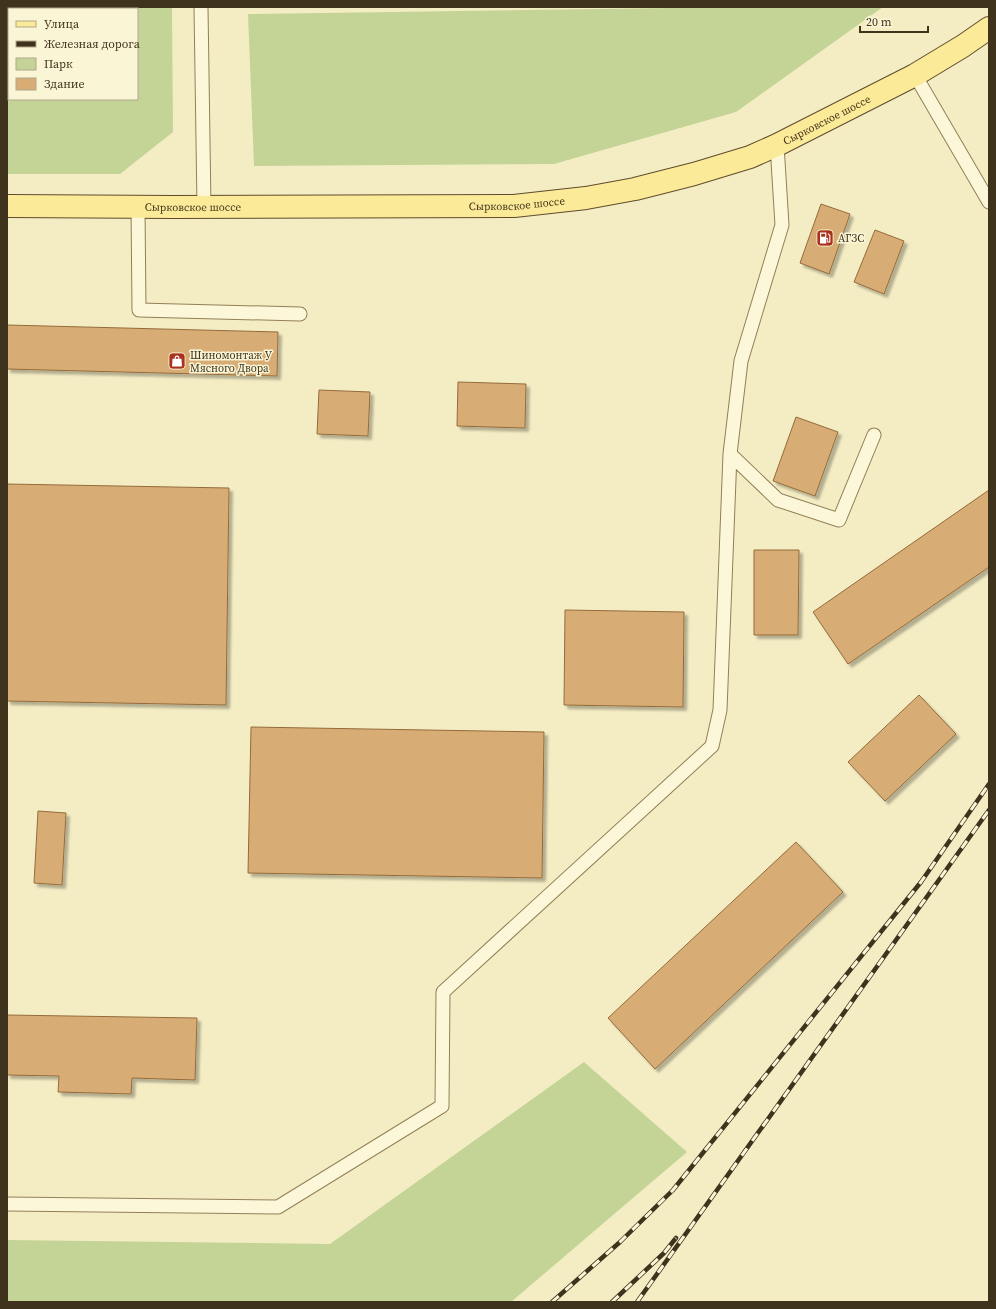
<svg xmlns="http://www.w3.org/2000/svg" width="996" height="1309" viewBox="0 0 996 1309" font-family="'Source Serif 4',serif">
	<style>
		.green { fill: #c4d496; fill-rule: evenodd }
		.building { fill: #d7ac75; stroke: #946b3a; filter: url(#shadow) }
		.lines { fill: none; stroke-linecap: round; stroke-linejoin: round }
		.service-casing { stroke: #927f57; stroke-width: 15 }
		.primary-casing { stroke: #5f4b2c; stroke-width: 24 }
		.service { stroke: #fdf7d9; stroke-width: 13 }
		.primary { stroke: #fbeb98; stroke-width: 22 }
		.rail-casing { stroke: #40331d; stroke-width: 4.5 }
		.rail { stroke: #faf5d5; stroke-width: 3; stroke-dasharray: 9; stroke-linecap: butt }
		.labels { text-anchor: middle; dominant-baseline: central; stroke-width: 3; stroke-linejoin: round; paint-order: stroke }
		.street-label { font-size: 11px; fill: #40331d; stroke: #faf5d5 }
		.poi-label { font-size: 11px; fill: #40331d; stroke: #faf5d5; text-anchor: start }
	</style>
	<defs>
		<filter id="shadow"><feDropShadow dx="3.5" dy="3.5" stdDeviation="1" flood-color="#0004"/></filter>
	</defs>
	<rect width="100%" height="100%" fill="#f4edc4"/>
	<!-- green -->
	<path class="green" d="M7,7H172L173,132L120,174H7ZM9,9H137V99H9Z
		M742,7H883L736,112L554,164L254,166L248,14Z
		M584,1062L687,1152L511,1302H7V1240L330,1244Z"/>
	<!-- building -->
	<path class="building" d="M821,204L850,214L829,274L800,263Z
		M875,230L904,241L884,294L854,282Z
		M7,325L278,332L277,376L7,369Z
		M458,382L526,384L525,428L457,426Z
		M319,390L370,392L368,436L317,434Z
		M796,417L838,432L815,496L773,481Z
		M7,484L229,488L226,705L7,701Z
		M989,490V567L848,664L813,612Z
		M754,550H799L798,635H754Z
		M565,610L684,612L683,707L564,705Z
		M919,695L956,734L885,801L848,762Z
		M251,727L544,732L542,878L248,873Z
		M38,811L66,813L62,885L34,883Z
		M796,842L843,892L655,1069L608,1018Z
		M7,1015L197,1018L195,1080L132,1078L131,1094L58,1092L59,1076L7,1075Z"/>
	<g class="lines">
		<!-- service casing -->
		<g class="service-casing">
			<path id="service" d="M201,7L204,207
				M915,75L989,202
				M138,207L139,310L300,314
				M730,454L778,500L839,520L874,435
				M7,1204L278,1207L442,1106L443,992L712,746L720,710L730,454L741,361L782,225L777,145"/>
		</g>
		<!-- primary casing -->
		<g class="primary-casing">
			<g id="primary">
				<path id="s1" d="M7,206L173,207L514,206L586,198L635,189L694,174L750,157L777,145L915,75L963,46L989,28"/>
			</g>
		</g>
		<!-- service -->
		<use href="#service" class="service"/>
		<!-- primary -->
		<use href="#primary" class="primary"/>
		<!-- rail casing -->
		<g class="rail-casing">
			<path id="rail" d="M552,1302L620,1242L673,1190L921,882L989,784
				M612,1302L664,1253L676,1238
				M637,1302L989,810"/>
		</g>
		<!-- rail -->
		<use href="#rail" class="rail"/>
	</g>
	<!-- icons -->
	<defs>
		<g id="fuel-square" transform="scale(0.9)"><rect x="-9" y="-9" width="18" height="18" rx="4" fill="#a9321f" stroke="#faf5d5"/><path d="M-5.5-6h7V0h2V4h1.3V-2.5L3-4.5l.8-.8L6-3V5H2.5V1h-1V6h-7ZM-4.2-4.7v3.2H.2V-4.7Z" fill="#fff"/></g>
		<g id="shop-square" transform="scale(0.9)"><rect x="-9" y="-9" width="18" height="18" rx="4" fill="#a9321f" stroke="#faf5d5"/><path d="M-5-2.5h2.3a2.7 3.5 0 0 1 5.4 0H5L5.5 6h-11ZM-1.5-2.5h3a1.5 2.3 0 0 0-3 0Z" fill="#fff"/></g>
	</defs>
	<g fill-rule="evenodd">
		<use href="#fuel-square" x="825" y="238"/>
		<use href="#shop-square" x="177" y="361"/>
	</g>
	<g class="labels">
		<!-- street labels -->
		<g class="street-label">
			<text stroke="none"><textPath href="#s1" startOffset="834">Сырковское шоссе</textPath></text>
			<text stroke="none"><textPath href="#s1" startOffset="510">Сырковское шоссе</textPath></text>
			<text stroke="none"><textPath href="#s1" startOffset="186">Сырковское шоссе</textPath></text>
		</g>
		<!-- poi labels -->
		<g class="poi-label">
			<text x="838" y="238">АГЗС</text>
			<text x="190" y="355">Шиномонтаж У<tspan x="190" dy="13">Мясного Двора</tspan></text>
		</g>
	</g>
	<!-- border -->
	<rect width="996" height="1309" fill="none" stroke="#40331d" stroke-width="16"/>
	<!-- legend -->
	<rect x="8" y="8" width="130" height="92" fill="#faf5d5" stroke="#b0a78b"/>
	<rect x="16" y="21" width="20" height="6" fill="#fbeb98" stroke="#b0a78b"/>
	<text x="44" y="28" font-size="12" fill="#40331d">Улица</text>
	<rect x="16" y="41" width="20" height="6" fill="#40331d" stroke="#b0a78b"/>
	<text x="44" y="48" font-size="12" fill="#40331d">Железная дорога</text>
	<rect x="16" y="58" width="20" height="12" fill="#c4d496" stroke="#b0a78b"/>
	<text x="44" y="68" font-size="12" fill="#40331d">Парк</text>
	<rect x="16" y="78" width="20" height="12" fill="#d7ac75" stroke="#b0a78b"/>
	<text x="44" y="88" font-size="12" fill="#40331d">Здание</text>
	<!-- scale -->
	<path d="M860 26v6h68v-6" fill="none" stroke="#40331d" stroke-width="2"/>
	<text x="866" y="26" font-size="12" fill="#40331d" stroke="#faf5d5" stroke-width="3" paint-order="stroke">20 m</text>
</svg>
